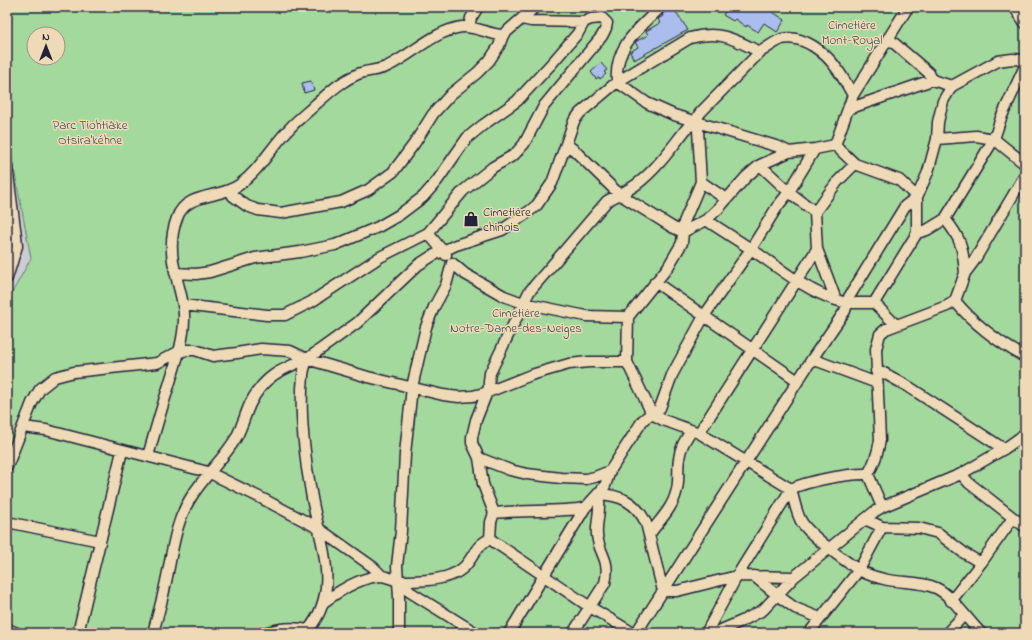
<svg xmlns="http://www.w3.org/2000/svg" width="1032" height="640" viewBox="0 0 1032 640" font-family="'Indie Flower',sans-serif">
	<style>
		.built { fill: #ccccd3 }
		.green { fill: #a4d99d; stroke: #637e6c; fill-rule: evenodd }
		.building { fill: #aabeed; stroke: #22223b }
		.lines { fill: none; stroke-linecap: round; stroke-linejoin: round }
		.minor-casing { stroke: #22223b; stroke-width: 13 }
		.minor { stroke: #efdab8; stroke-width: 10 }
		.labels { text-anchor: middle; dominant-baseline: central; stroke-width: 3; stroke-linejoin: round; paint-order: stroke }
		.park-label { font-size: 13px; fill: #3c474f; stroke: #efdab8 }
		.poi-label { font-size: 13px; fill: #22223b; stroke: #efdab8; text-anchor: start }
	</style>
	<rect width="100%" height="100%" fill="#dad2c8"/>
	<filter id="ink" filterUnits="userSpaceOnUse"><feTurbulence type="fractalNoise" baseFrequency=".025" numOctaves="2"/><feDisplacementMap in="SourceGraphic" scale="8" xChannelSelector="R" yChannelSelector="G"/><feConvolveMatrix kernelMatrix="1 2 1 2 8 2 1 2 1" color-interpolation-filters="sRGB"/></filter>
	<g filter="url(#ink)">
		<!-- built -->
		<path class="built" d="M7,132L31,258L7,302Z"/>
		<!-- green -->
		<path class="green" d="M10,7H1025V633H7V302L31,258L7,132V20ZM34,34H58V58H34Z"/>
		<!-- building -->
		<path class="building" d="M721,7H765L785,20L777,32L764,23L758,32L747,25L746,27L735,19L733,21L723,15L726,10Z
			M669,9L670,11L674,9L688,30L634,60L630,52L638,47L635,42L648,35L646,31L660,23L658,19L663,16L662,13Z
			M601,63L607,70L604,72L606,74L600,79L599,77L596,79L591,72Z
			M311,81L314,90L304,93L302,83Z"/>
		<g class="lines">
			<!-- minor casing -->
			<g class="minor-casing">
				<path id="minor" d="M661,7C638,29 614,47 617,82L690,38C720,30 734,39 760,52L700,113L695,122
					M1016,7L1015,8L1025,23
					M469,27L471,18L478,7
					M888,38L929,73L932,80L952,86
					M760,52C767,48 774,42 782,39C803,34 826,53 837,69C843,77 848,87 853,95L848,109
					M853,95L908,7
					M937,139L976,136L994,139L1025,164
					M566,144L574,121L580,113L617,82L647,103L674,115L779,147L789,152L815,149L835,145
					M855,164L835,145L848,109L932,80
					M760,165L789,192L815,212
					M7,167L16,236L17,246L7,278
					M701,182L726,199
					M230,190L233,196L247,206L258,210L281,213L341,202L368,190L393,172L414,144L433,114L451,94L477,73L489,61L499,46L503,35L535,7
					M706,220L751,249L777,207L789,192L815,149
					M428,233L446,255
					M917,233L927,230L945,219
					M817,249L699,433L791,489C794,500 796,512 801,521C809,535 845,561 859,570C868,575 878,578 888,580C904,583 921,581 936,588C953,596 967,620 981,633
					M175,273L196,274L210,272L255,258L300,252L335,245L378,227L399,215L423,197L437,181L467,138L483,125L517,101L553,62L578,33L584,22L531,21L522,19
					M965,273C963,248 961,238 945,219L994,139L1001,118L1025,66
					M655,282L798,381
					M955,301C974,324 998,342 1025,357
					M183,305L267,315H285L311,302L380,257L428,233L463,191L493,167L514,155L524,144L544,106L602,36L606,28L607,23L602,18L591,19L584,22
					M628,317L627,362L652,414L663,420L699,433
					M896,325L874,303L917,233V197L928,172L937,139L938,122L943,101L952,86L998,61L1012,59L1025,60
					M307,359L357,323L418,265L432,256L456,245L502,230L527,213L537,205L552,183L566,144L574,150L619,194L672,227L683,232L684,222L701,182L698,130L695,122L687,128C672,147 657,169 637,184C628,191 617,195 607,201L529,292L490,373L489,381V387L476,420L472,437V443L479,458L483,484L494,513L491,522L490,539L590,607L633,633
					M812,359L877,383
					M876,371L884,373L909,387L1004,449
					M23,427L46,430L208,472L263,499L318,528L373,567L382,576
					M148,456C155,431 162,407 170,382C176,362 184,340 184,319C185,304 179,290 176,275C171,257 170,236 177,218C186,192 219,199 239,185C260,170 272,146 290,128C298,119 308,112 316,104C330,92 341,81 358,74C367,70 379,71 388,66C413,54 434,31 462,27C477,26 489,35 503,35
					M479,458L510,470L527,474L561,478L586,479L595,477L610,471L643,420C648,415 655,413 660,408L672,375L704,316L751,249C778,267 805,290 836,300
					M7,467L32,403L40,389L55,377L74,372L157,363L178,352L187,350H195L213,356L237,353L261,349L290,351L307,359L368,377L443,395L459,397L473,396L488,392L531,375L569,364L589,362H627
					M868,474C875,463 878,452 880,440L876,349L880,334L886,329L947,306L955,301L965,273L974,261L1025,175
					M961,474L969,483L1025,527
					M494,513C524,509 555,513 585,508
					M865,519L882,527L919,528L938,533L964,553L981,563
					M7,522L100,541
					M649,535C658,522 672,509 676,493C680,482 677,471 679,459C680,448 685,440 691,431
					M754,576L777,595L795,608L820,618
					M398,581L410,592L476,633
					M951,601L981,563L1013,518
					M324,602C339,591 362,576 382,576C388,577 394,580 400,581C416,581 436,581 451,575C474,567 471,546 490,539
					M7,629L17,633
					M78,633L122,451
					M153,633C157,617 162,602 165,586C172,556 174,525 190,499C203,477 223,460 236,438C242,427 245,415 250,404C264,376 280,370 307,359C306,364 303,370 303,376C299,412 305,462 312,498C320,543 342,590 308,630C292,626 279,629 263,633
					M399,633V597L397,566L401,531L405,454L412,387L426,327L434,307L446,285L452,263L465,274L504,296L523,303L586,316L628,317L668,267L682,243L683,232L706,220L719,208L746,177L760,165L789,152
					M509,633L585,508L605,486L610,471
					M573,633L605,583C611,559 599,555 597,535C596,526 599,516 599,507C600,503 598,498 598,494C621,495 636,502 646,523L663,591H677L737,576L794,577
					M636,633L812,359L845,311L849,297L905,206L917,197L899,180L855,164L838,181L815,212L817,249L836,300L847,303H874
					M706,633L737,576L791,489C807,481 850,473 868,474L882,507
					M714,633L742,621L763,610L794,577L874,512L882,507L961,474L1004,449L1025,434
					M809,633L859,570L882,527
					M947,633L964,615"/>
			</g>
			<!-- minor -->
			<use href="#minor" class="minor"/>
		</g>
	</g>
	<!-- icons -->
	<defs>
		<g id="shop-bare" transform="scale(1.2)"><path d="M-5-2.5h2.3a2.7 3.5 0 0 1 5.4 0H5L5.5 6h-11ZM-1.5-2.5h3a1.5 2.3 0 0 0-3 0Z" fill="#22223b" stroke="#efdab8" stroke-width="2.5" paint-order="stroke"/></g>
	</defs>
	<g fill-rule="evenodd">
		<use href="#shop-bare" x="471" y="219"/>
	</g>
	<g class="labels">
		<!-- park labels -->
		<g class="park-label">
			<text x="852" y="25">Cimetière<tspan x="852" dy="15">Mont-Royal</tspan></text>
			<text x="90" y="125">Parc Tiohtià:ke<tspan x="90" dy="15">Otsira'kéhne</tspan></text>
			<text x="516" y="313">Cimetière<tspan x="516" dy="15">Notre-Dame-des-Neiges</tspan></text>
		</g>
		<!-- poi labels -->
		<g class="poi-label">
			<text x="483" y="212">Cimetière<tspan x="483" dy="15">chinois</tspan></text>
		</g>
	</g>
	<!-- margin -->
	<rect width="1032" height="640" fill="none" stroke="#efdab8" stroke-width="24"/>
	<rect x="12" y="12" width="1008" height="616" fill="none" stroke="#22223b" stroke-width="1.5" filter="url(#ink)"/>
	<!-- north arrow -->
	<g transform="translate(46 46)"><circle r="19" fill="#efdab8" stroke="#9d9086"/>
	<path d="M0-3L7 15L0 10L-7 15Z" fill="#22223b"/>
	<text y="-6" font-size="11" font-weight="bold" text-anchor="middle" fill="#22223b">N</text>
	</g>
</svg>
